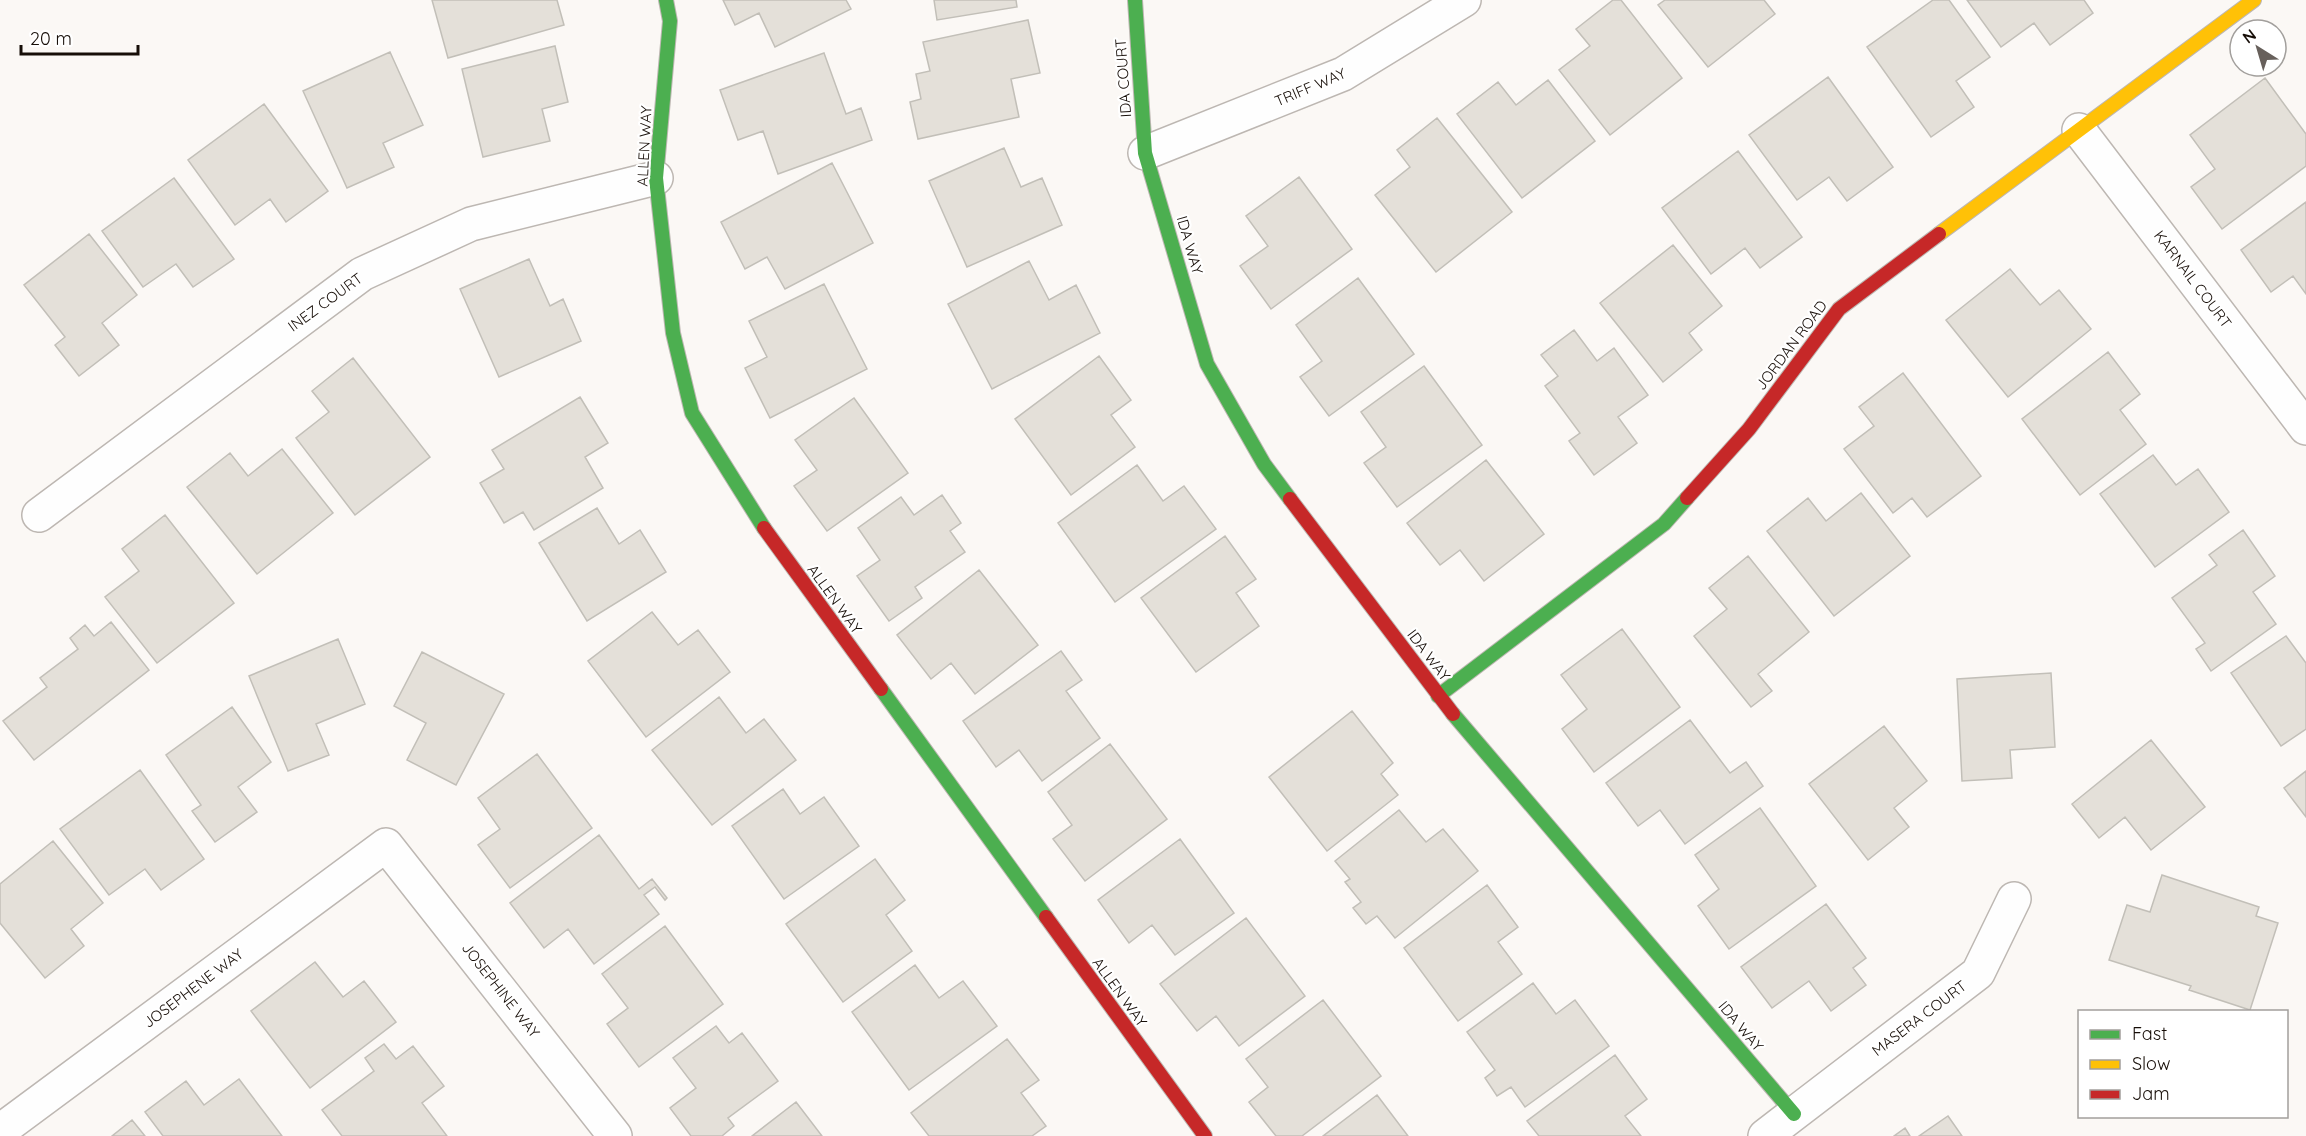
<svg xmlns="http://www.w3.org/2000/svg" width="2306" height="1136" viewBox="0 0 2306 1136" font-family="Quicksand,sans-serif">
	<style>
		.building { fill: #e4e0d9; stroke: #c2bfb8; stroke-width: 1.5 }
		.lines { fill: none; stroke-linecap: round; stroke-linejoin: round }
		.street-casing { stroke: #bdb7b2; stroke-width: 36 }
		.fast-casing { stroke: #bdb7b2; stroke-width: 16 }
		.slow-casing { stroke: #bdb7b2; stroke-width: 16 }
		.jam-casing { stroke: #bdb7b2; stroke-width: 16 }
		.street { stroke: #fefefe; stroke-width: 33 }
		.fast { stroke: #4caf50; stroke-width: 14 }
		.slow { stroke: #ffc107; stroke-width: 14 }
		.jam { stroke: #c62828; stroke-width: 14 }
		.labels { text-anchor: middle; dominant-baseline: central; stroke-width: 4.5; stroke-linejoin: round; paint-order: stroke }
		.street-label { font-size: 15px; fill: #170e08; stroke: #fff }
	</style>
	<rect width="100%" height="100%" fill="#fbf8f5"/>
	<!-- building -->
	<path class="building" d="M432,0H557L564,25L448,58Z
		M723,0H846L851,9L775,47L759,13L735,25Z
		M934,0H1016L1017,7L937,20Z
		M1613,0H1621L1682,78L1610,135L1559,70L1590,46L1576,29Z
		M1665,0H1764L1775,14L1708,67L1658,5Z
		M1933,0H1949L1990,57L1956,81L1974,107L1931,137L1867,47Z
		M1967,0H2084L2093,13L2050,45L2034,23L2001,47Z
		M1028,20L1040,73L1011,79L1019,117L918,139L910,102L921,99L916,74L930,71L923,42Z
		M555,46L568,102L542,109L550,141L483,157L462,69Z
		M390,52L423,125L383,143L394,167L347,188L303,91Z
		M824,53L846,114L861,108L872,140L778,174L763,131L738,140L720,90Z
		M1828,77L1893,167L1847,201L1829,177L1797,200L1749,135Z
		M2265,78L2306,134V166L2222,229L2191,187L2215,169L2190,135Z
		M1548,80L1595,141L1522,198L1457,114L1498,82L1516,105Z
		M264,104L328,191L286,222L270,199L235,225L188,160Z
		M1437,118L1512,212L1436,272L1375,195L1410,167L1397,150Z
		M1004,148L1021,187L1042,178L1062,225L967,267L929,181Z
		M1738,151L1802,237L1760,268L1745,248L1711,274L1662,208Z
		M832,163L873,243L785,289L767,257L745,269L721,222Z
		M1299,177L1352,249L1271,309L1240,266L1268,246L1246,216Z
		M174,178L234,259L193,287L176,264L143,287L102,231Z
		M2306,202V294L2293,276L2271,292L2241,250Z
		M89,234L137,295L102,323L119,345L79,376L55,345L65,337L24,285Z
		M1673,245L1722,306L1689,333L1702,350L1663,382L1600,303Z
		M529,259L550,306L563,299L581,341L499,377L460,289Z
		M1029,261L1049,300L1076,285L1100,333L992,389L948,304Z
		M2010,269L2040,305L2059,290L2091,329L2008,397L1946,320Z
		M1358,278L1414,354L1329,416L1300,377L1322,361L1296,325Z
		M824,284L867,369L770,418L745,368L767,357L749,321Z
		M1574,330L1597,361L1614,348L1648,395L1618,417L1637,443L1594,475L1569,441L1580,433L1545,386L1558,376L1541,355Z
		M2108,352L2140,394L2120,410L2146,444L2080,495L2022,419Z
		M1099,356L1131,400L1111,415L1135,447L1071,495L1015,419Z
		M353,358L430,457L355,515L296,438L329,412L312,391Z
		M1424,366L1482,445L1397,507L1364,463L1386,447L1361,412Z
		M1903,373L1981,476L1927,517L1912,498L1893,513L1844,449L1874,426L1859,407Z
		M580,397L608,443L585,457L603,488L534,530L523,512L504,523L480,483L504,469L492,450Z
		M854,398L908,473L827,531L794,486L817,470L795,440Z
		M282,449L333,513L257,574L187,487L230,453L248,476Z
		M2153,455L2176,485L2198,469L2229,512L2155,567L2100,494Z
		M1486,460L1544,534L1484,581L1460,550L1440,565L1407,523Z
		M1137,465L1163,501L1184,486L1216,529L1115,602L1058,523Z
		M1861,493L1910,556L1834,616L1767,531L1808,498L1826,521Z
		M942,495L961,523L950,531L965,552L915,587L922,598L889,621L857,576L880,560L858,528L901,497L914,515Z
		M597,508L619,544L640,530L666,572L587,621L539,543Z
		M165,515L234,603L157,663L105,597L139,571L122,549Z
		M2243,530L2275,576L2253,592L2276,624L2211,671L2196,649L2205,643L2172,598L2217,565L2209,555Z
		M1225,536L1256,579L1236,593L1259,626L1196,672L1141,598Z
		M1748,556L1809,632L1758,674L1772,691L1751,707L1694,636L1727,609L1709,588Z
		M979,570L1038,645L975,694L951,663L931,679L897,635Z
		M652,612L678,645L698,630L730,672L646,737L588,661Z
		M111,622L149,670L34,760L3,721L47,687L40,678L78,649L70,638L85,625L94,636Z
		M1622,629L1680,707L1594,772L1562,729L1587,709L1561,675Z
		M2286,636L2306,663V729L2281,746L2231,673Z
		M338,639L365,704L316,724L329,755L288,771L249,676Z
		M1061,651L1082,680L1066,691L1100,738L1042,781L1019,750L996,767L963,721Z
		M422,652L504,694L456,785L407,760L426,723L394,706Z
		M2051,673L2055,747L2010,750L2012,778L1962,781L1957,679Z
		M719,697L746,733L764,719L796,760L712,825L652,750Z
		M232,707L271,762L238,787L257,812L215,842L192,811L201,805L166,755Z
		M1352,711L1393,763L1381,774L1398,795L1327,851L1269,777Z
		M1690,720L1730,773L1746,762L1763,786L1685,844L1660,810L1638,826L1606,783Z
		M1884,726L1927,781L1894,808L1909,827L1868,860L1809,784Z
		M2151,740L2205,807L2151,850L2125,817L2099,838L2072,804Z
		M1110,744L1167,819L1085,881L1053,839L1072,825L1048,792Z
		M537,754L592,828L510,888L478,845L500,829L478,798Z
		M140,770L204,859L161,890L145,869L109,895L60,829Z
		M2306,771V817L2284,788Z
		M783,789L800,814L824,797L859,846L784,899L732,826Z
		M1760,808L1816,886L1729,949L1698,906L1719,889L1695,855Z
		M1399,810L1426,842L1443,829L1478,871L1395,938L1377,916L1366,924L1353,908L1361,902L1345,882L1350,879L1335,861Z
		M599,835L639,889L652,879L667,898L665,900L655,887L644,895L659,914L594,964L568,929L544,948L510,903Z
		M1180,839L1234,913L1175,955L1152,925L1129,943L1098,900Z
		M53,841L103,903L71,929L84,946L45,978L0,923V884Z
		M875,859L905,900L886,915L912,951L843,1002L786,924Z
		M2162,875L2259,907L2256,916L2278,923L2250,1010L2189,990L2191,986L2109,960L2127,905L2150,912Z
		M1487,885L1518,927L1498,942L1522,974L1458,1021L1404,948Z
		M1826,904L1866,958L1853,968L1866,985L1831,1011L1809,981L1772,1008L1741,967Z
		M1246,918L1305,996L1239,1046L1216,1016L1197,1031L1160,984Z
		M665,926L723,1004L639,1067L607,1024L628,1008L602,974Z
		M315,962L343,997L364,981L396,1022L310,1088L251,1011Z
		M915,965L939,998L963,981L997,1026L909,1090L852,1012Z
		M1533,983L1556,1014L1575,1000L1609,1046L1525,1107L1511,1087L1497,1096L1485,1078L1495,1070L1467,1032Z
		M1323,1000L1381,1076L1302,1136H1276L1249,1102L1268,1087L1246,1059Z
		M716,1026L729,1043L742,1033L778,1081L728,1118L734,1126L722,1136H691L670,1108L696,1088L673,1058Z
		M1007,1039L1039,1080L1021,1093L1046,1126L1032,1136H929L911,1113Z
		M384,1044L396,1059L413,1046L444,1086L422,1103L447,1136H342L322,1110L374,1071L365,1058Z
		M1615,1055L1647,1099L1625,1116L1641,1136H1539L1527,1121Z
		M239,1079L282,1136H163L145,1112L186,1081L204,1105Z
		M1377,1095L1408,1136H1323Z
		M796,1102L822,1136H752Z
		M1948,1116L1962,1136H1919Z
		M132,1120L145,1136H112Z
		M1905,1128L1910,1136H1894Z"/>
	<g class="lines">
		<!-- street casing -->
		<g class="street-casing">
			<path id="street" d="M2079,130L2306,428
				M1145,153L1343,74L1464,0
				M39,515L362,274L471,224L656,178
				M0,1131L386,845L615,1136
				M1765,1136L1978,973L2014,899"/>
		</g>
		<!-- fast casing -->
		<g class="fast-casing">
			<path id="fast" d="M666,0L670,21L656,178L673,333L692,413L764,528
				M1135,0L1145,153L1207,364L1264,464L1290,499
				M881,689L1046,917
				M1438,696L1664,524L1687,498
				M1453,714L1794,1114"/>
		</g>
		<!-- slow casing -->
		<g class="slow-casing">
			<path id="slow" d="M1939,234L2254,0"/>
		</g>
		<!-- jam casing -->
		<g class="jam-casing">
			<path id="jam" d="M1687,498L1749,429L1839,309L1939,234
				M1290,499L1453,714
				M764,528L881,689
				M1046,917L1205,1136"/>
		</g>
		<!-- street -->
		<use href="#street" class="street"/>
		<!-- fast -->
		<use href="#fast" class="fast"/>
		<!-- slow -->
		<use href="#slow" class="slow"/>
		<!-- jam -->
		<use href="#jam" class="jam"/>
	</g>
	<g class="labels">
		<!-- street labels -->
		<g class="street-label">
			<text transform="translate(1123 78) rotate(-94)">IDA COURT</text>
			<text transform="translate(1310 87) rotate(-23)">TRIFF WAY</text>
			<text transform="translate(644 146) rotate(-87)">ALLEN WAY</text>
			<text transform="translate(1190 245) rotate(74)">IDA WAY</text>
			<text transform="translate(2193 279) rotate(53)">KARNAIL COURT</text>
			<text transform="translate(325 302) rotate(-36)">INEZ COURT</text>
			<text transform="translate(1791 345) rotate(-53)">JORDAN ROAD</text>
			<text transform="translate(835 599) rotate(54)">ALLEN WAY</text>
			<text transform="translate(1429 655) rotate(53)">IDA WAY</text>
			<text transform="translate(193 988) rotate(-37)">JOSEPHENE WAY</text>
			<text transform="translate(501 990) rotate(52)">JOSEPHINE WAY</text>
			<text transform="translate(1120 992) rotate(54)">ALLEN WAY</text>
			<text transform="translate(1919 1018) rotate(-37)">MASERA COURT</text>
			<text transform="translate(1741 1026) rotate(50)">IDA WAY</text>
		</g>
	</g>
	<!-- legend -->
	<rect x="2078" y="1010" width="210" height="108" fill="#ffffff" stroke="#a29f9c" stroke-width="1.5"/>
	<rect x="2090" y="1030" width="30" height="9" fill="#4caf50" stroke="#a29f9c" stroke-width="1.5"/>
	<text x="2132" y="1040" font-size="18" fill="#170e08">Fast</text>
	<rect x="2090" y="1060" width="30" height="9" fill="#ffc107" stroke="#a29f9c" stroke-width="1.5"/>
	<text x="2132" y="1070" font-size="18" fill="#170e08">Slow</text>
	<rect x="2090" y="1090" width="30" height="9" fill="#c62828" stroke="#a29f9c" stroke-width="1.5"/>
	<text x="2132" y="1100" font-size="18" fill="#170e08">Jam</text>
	<!-- north arrow -->
	<g transform="translate(2258 48) rotate(323)"><circle r="28" fill="#ffffff" stroke="#a29f9c" stroke-width="1.5"/>
	<path d="M0-4.5L10 22L0 15L-10 22Z" fill="#67605b"/>
	<text y="-9" font-size="16" font-weight="bold" text-anchor="middle" fill="#170e08">N</text>
	</g>
	<!-- scale -->
	<path d="M21 45v9h117v-9" fill="none" stroke="#170e08" stroke-width="3"/>
	<text x="30" y="45" font-size="18" fill="#170e08" stroke="#ffffff" stroke-width="4.5" paint-order="stroke">20 m</text>
</svg>
